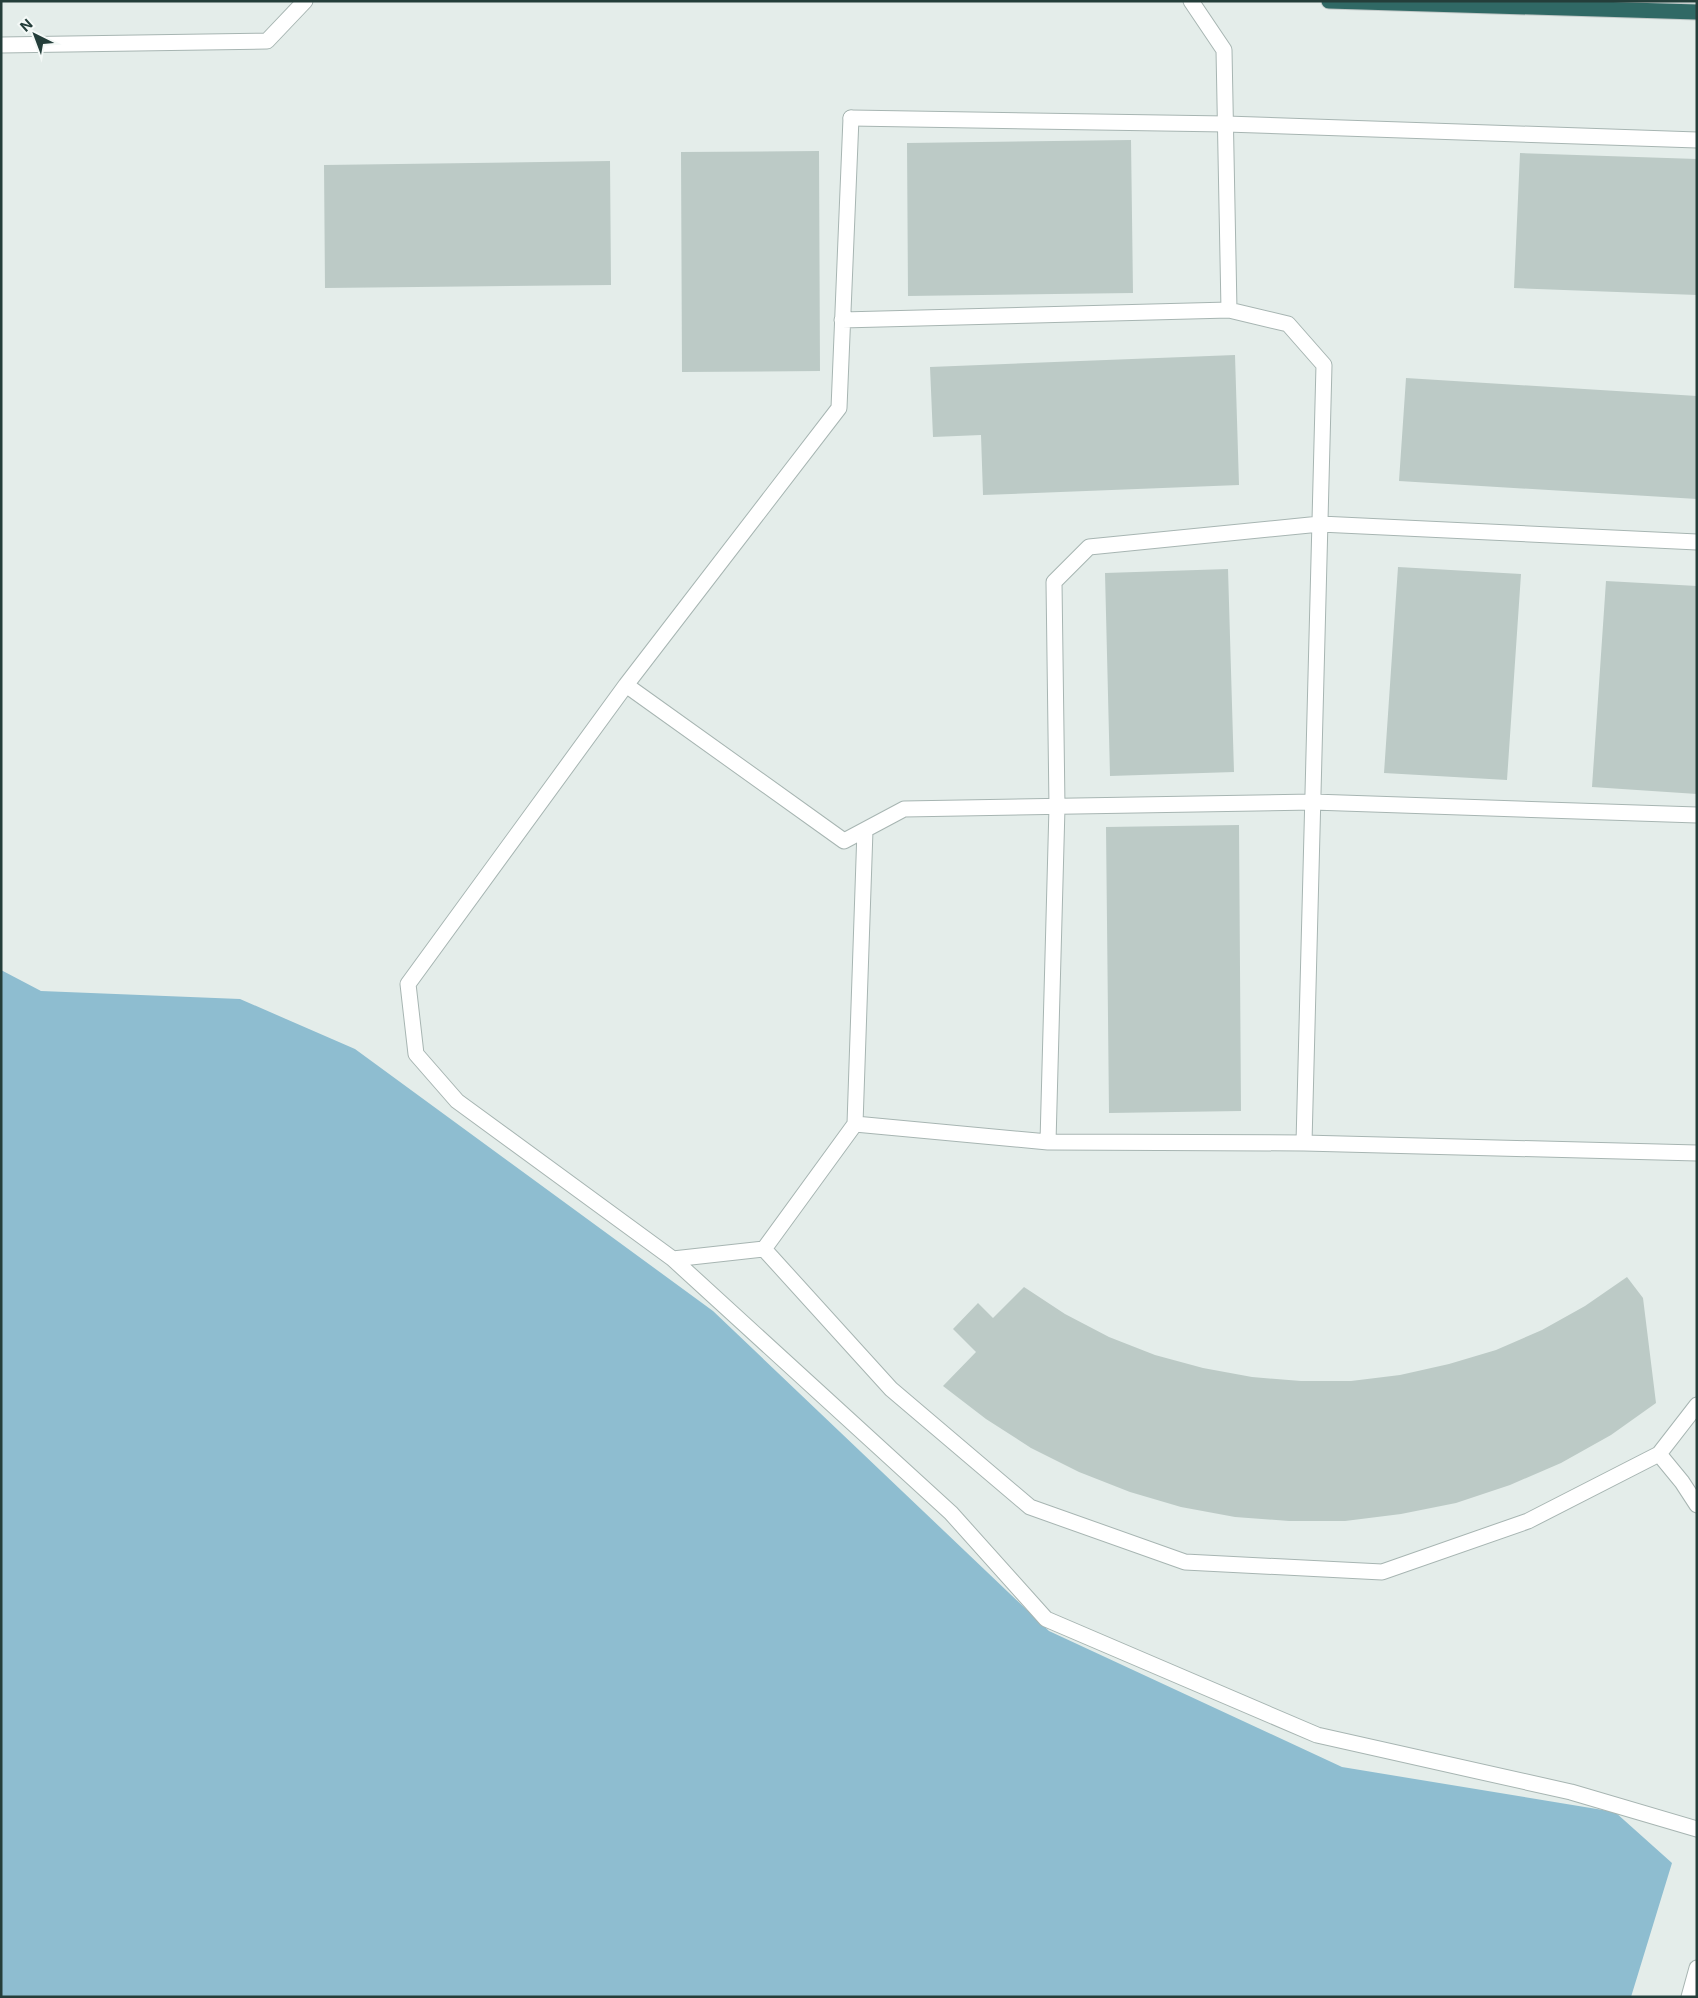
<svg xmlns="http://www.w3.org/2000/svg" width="1698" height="1998" viewBox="0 0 1698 1998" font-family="Inter,sans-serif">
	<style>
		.water { fill: #8ebdd0 }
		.building { fill: #bccac6 }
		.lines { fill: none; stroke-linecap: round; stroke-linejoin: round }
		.lane-casing { stroke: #a7b5b2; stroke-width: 17 }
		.street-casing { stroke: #a7b5b2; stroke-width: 17 }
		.highway-casing { stroke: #c2c9c8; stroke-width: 17 }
		.lane { stroke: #fff; stroke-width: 15 }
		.street { stroke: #fff; stroke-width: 15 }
		.highway { stroke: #306965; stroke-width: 15 }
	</style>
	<rect width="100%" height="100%" fill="#e4edea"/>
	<!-- water -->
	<path class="water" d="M1,970L41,991L240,999L355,1049L713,1311L1049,1631L1342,1767L1615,1812L1672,1863L1631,1997H1Z"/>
	<!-- building -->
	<path class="building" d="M1131,140L1133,293L908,296L907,143Z
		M819,151L820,371L682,372L681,152Z
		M1520,153L1697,159V295L1514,288Z
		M610,161L611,285L325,288L324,165Z
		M1235,355L1239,485L983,495L981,435L933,437L930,367Z
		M1406,378L1697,396V499L1399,481Z
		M1398,567L1521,574L1507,780L1384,773Z
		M1228,569L1234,772L1110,776L1105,573Z
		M1606,581L1697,586V794L1592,787Z
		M1239,825L1241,1111L1109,1113L1106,827Z
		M1627,1277L1643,1298L1656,1403L1611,1435L1561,1463L1510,1485L1456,1503L1401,1514L1345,1521H1289L1235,1517L1181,1507L1130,1492L1079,1472L1031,1448L986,1419L943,1386L976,1352L953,1329L978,1303L993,1318L1024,1287L1065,1314L1109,1337L1155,1355L1203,1368L1252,1377L1301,1381H1351L1400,1375L1449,1364L1496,1350L1542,1330L1585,1306Z"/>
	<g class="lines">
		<!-- lane casing -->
		<g class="lane-casing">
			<path id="lane" d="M851,118L1226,124L1697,140"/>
		</g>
		<!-- street casing -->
		<g class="street-casing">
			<path id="street" d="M1191,1L1224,50L1229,310
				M1,45L267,41L305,1
				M851,118L839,408L626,685L408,984L416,1054L457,1101L673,1259L951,1513L1046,1619L1317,1735L1571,1792L1697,1829
				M842,320L1229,310L1288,324L1324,365L1304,1143
				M626,685L844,841L904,809L1313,802L1697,815
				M855,1124L865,830
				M1048,1142L1057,807L1054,582L1089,547L1320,524L1697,542
				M764,1249L891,1389L1030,1507L1185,1562L1382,1572L1528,1521L1659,1454L1697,1405
				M673,1259L764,1249L855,1124L1048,1142L1304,1143L1697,1153
				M1659,1454L1682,1482L1697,1505
				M1689,1997L1697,1968"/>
		</g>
		<!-- highway casing -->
		<g class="highway-casing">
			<path id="highway" d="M1329,1L1697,12"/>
		</g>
		<!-- lane -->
		<use href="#lane" class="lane"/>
		<!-- street -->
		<use href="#street" class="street"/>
		<!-- highway -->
		<use href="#highway" class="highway"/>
	</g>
	<!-- border -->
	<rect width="1698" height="1998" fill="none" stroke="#243e3a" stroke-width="5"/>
	<!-- north arrow -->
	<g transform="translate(35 35) rotate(318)" stroke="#f4f9f7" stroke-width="4" paint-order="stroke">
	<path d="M0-4L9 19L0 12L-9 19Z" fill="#243e3a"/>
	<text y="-8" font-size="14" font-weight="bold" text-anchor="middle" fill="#243e3a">N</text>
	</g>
</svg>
